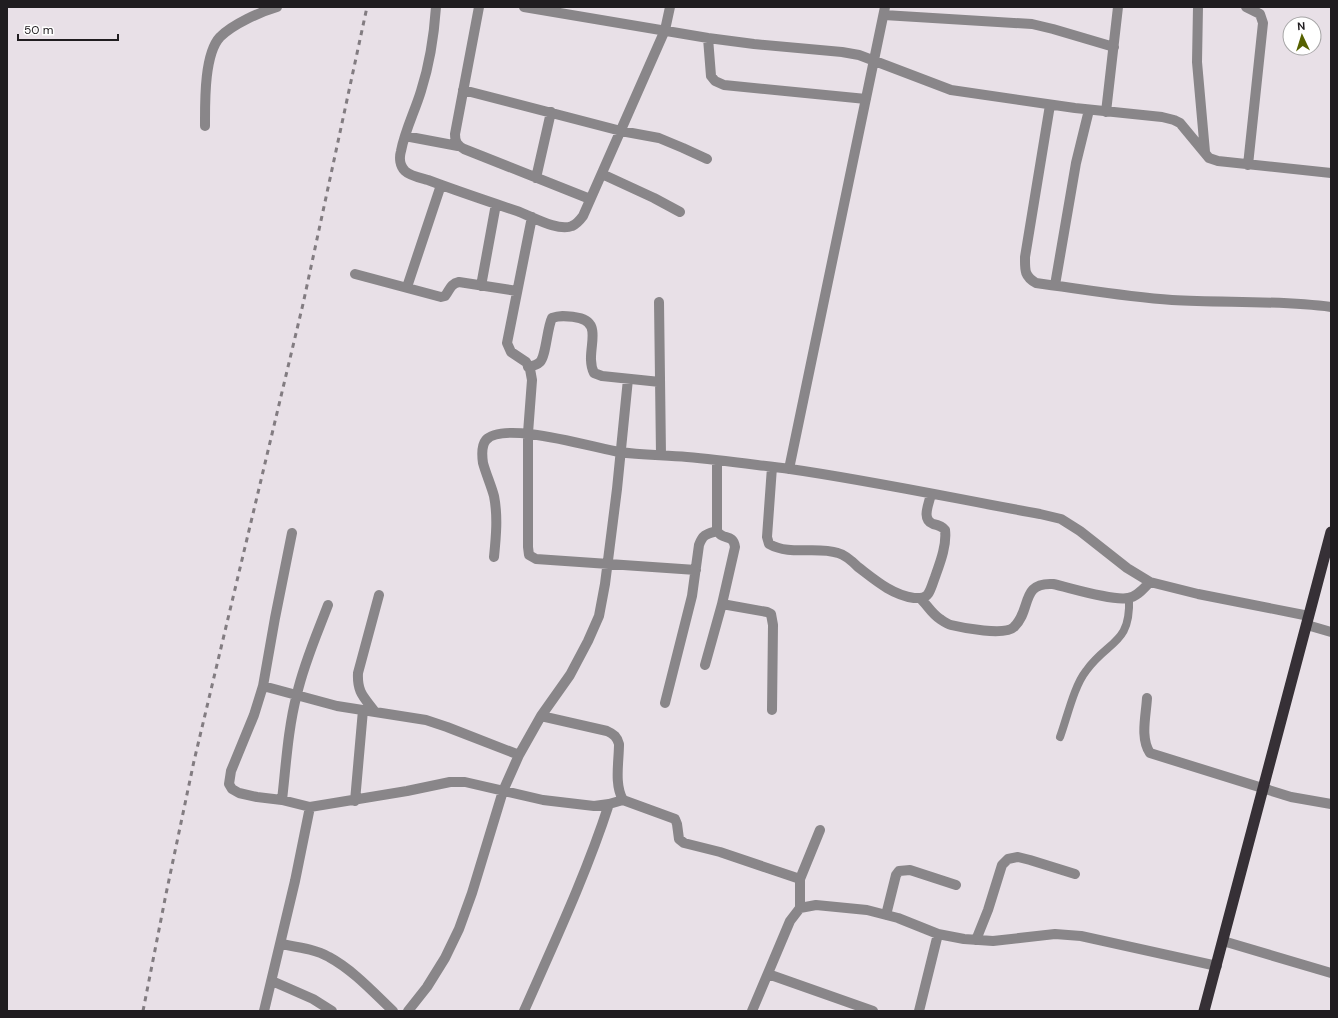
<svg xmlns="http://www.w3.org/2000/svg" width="1338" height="1018" viewBox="0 0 1338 1018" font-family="'DM Sans',sans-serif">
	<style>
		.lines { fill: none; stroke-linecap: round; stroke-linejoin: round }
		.service { stroke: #898689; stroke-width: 8 }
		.minor { stroke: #898689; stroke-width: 10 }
		.trunk { stroke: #363036; stroke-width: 11 }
		.rail { stroke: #827c81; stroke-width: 3; stroke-dasharray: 5 5; stroke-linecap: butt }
	</style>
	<rect width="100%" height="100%" fill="#e8e0e7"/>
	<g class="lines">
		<!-- service -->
		<path class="service" d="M1060,737C1067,718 1074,686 1086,671C1108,640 1131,645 1129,598"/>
		<!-- minor -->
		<path class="minor" d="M436,7C434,36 430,63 421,91C415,111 405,130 401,151C399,158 400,166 405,171C410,176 421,178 428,180C457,191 487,201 517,211C531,216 558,232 572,226C577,224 580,220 583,216L665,30L670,7
			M479,7L455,134C455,142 457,145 464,149L590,199
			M524,7L708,38L754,44L842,52L859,55L951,90L1075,108L1162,117L1174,120L1180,123L1209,158L1218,161L1331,173
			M1198,7L1197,62L1205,152
			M1246,7L1260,14L1263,23L1248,165
			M884,15L1032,24L1053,29L1114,47
			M708,38L711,76L715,81L724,85L866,99
			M463,90L621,131L659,138L683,148L707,159
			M1050,105L1025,257C1025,270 1024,276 1036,283C1081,289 1127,297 1172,300C1225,303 1278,300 1331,307
			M1106,112L1118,7
			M205,126C205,103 204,54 220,37C233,24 260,12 277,7
			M405,136L458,146
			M602,174L654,198L680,212
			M536,178L551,112
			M532,217L507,343L511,352L526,362L530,369L532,380L528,433V547L529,555L536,559L696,570
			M355,274L441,297L445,296C450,290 450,284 459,282L517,291
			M1055,285L1076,163L1089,110
			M481,286L496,204
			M407,287L441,185
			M659,302L661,455
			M528,367C533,366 537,365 540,362C546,356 547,328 552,318C560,315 566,316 574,317C608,321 583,351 594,373L602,376L660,382
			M772,467L767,537L769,544C790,556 816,546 838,553C846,555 853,562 858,567C875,580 892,595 914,598C919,598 924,599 928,594C931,590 933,582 935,577C940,563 947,545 945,530C942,526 938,525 933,524C921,519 929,504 931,494
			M789,469L885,7
			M292,533L275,618L263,686L254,715L231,771L229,784L232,789L239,793L257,797L282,800L310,807L407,791L450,782H465L543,800L594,806L609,804L623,800
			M494,557C496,537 498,516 494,496C491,485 486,474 483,463C482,456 481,446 486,440C503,420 594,448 619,452C641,455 665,455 687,457C721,460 756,465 790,469C873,481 957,499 1040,514L1061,519L1080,531L1127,568L1150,582L1198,594L1309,616
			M921,599C927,605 932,614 940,619C943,621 947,624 951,625C963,628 1005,636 1014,627C1032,610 1020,582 1053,584C1071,588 1112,601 1128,598C1137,597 1144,588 1150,582
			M722,604L767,612L771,614L773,625L772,710
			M1307,625L1331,632
			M705,665L722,604L735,547C733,533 723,541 717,531V461
			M263,686L337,706L426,720L447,727L519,755
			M1147,698C1146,716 1140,738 1150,753L1291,797L1331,804
			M665,703L692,596L699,545C703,534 707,534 717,531
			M375,712C364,697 357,693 358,673L379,595
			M541,716L607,731C614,734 617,737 619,744C619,762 614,784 623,800L675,819L677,824L679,839L684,843L720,852L800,879
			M282,800C286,765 288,728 297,694C304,663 317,634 328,605
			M355,801L363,710
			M800,908L816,905L867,910L898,918L938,934L964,939L993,941L1055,934L1081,936L1217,966
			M886,915L896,875L899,871L910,870L956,885
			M976,940L988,910L1002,865L1008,859L1018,857L1030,860L1075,874
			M1223,941L1331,973
			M281,944C297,947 315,949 329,957C353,970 373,992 393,1011
			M768,974L873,1011
			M272,981L313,999L332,1011
			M264,1011L295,881L310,807
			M408,1011L427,987L445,958L459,929L472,893L503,791L519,755L541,716L570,675L588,641L599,616L605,584L617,489L628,379
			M524,1011C554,943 586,875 609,804
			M752,1011L790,921L800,908V879L820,830
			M919,1011L938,934"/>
		<!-- trunk -->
		<path class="trunk" d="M1204,1011L1331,532"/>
		<!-- rail -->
		<path class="rail" d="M143,1011L166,894L194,761L303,304L367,7"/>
	</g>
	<!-- border -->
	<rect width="1338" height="1018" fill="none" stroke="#201d20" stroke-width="16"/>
	<!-- north arrow -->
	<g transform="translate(1302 36) rotate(356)"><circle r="19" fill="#ffffff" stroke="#a6a5a6"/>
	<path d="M0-3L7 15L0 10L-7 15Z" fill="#566100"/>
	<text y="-6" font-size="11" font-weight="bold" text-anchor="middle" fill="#201d20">N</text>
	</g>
	<!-- scale -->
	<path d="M18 34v6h100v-6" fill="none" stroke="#201d20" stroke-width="2"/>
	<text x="24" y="34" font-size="12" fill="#201d20" stroke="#ffffff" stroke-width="3" paint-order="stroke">50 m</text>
</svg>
